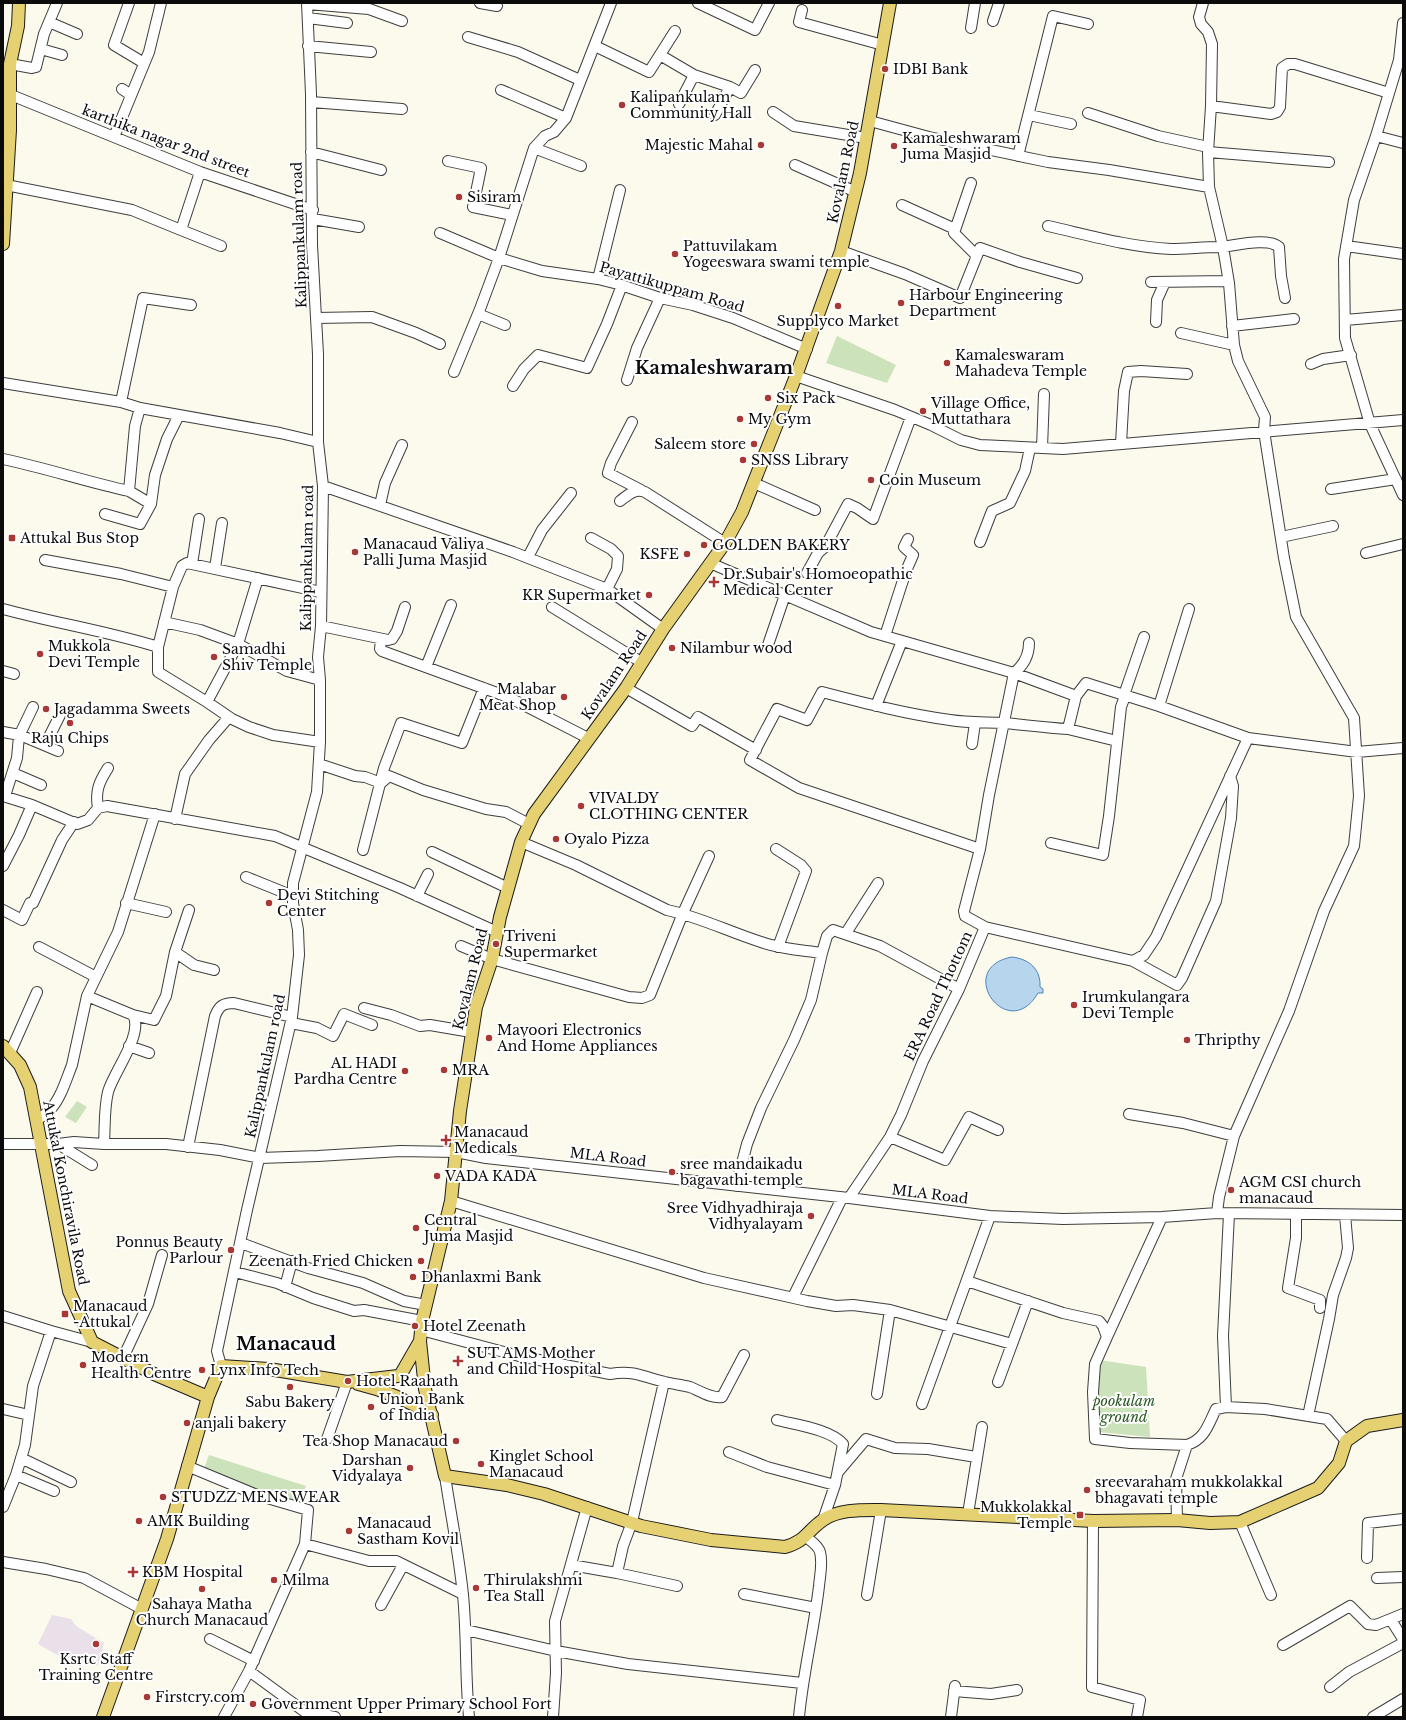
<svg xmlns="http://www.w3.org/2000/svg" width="1406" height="1720" viewBox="0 0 1406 1720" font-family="'Libre Baskerville',serif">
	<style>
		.industrial { fill: #e9e0e9 }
		.green { fill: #cce2ba }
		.water { fill: #b7d5ed; stroke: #4885ba }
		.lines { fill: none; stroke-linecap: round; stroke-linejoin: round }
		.minor-casing { stroke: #3e3e3e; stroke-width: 12 }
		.major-casing { stroke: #1c1c1c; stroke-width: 14 }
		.minor { stroke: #fff; stroke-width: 10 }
		.major { stroke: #e6d172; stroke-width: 12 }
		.poi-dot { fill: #a83836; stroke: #fff; stroke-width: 1.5 }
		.labels { text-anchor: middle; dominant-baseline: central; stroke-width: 4; stroke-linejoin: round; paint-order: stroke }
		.poi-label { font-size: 14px; fill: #0b0b0b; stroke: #fff; text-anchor: start }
		.street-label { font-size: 14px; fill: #0b0b0b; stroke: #fff }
		.park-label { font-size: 14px; font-style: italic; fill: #2c5925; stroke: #fff }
		.district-label { font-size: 18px; font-weight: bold; fill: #0b0b0b; stroke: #fff }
	</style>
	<rect width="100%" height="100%" fill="#fcfaec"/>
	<!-- industrial -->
	<path class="industrial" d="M52,1615L71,1619L76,1626L104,1643L98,1666L59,1656L38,1644Z"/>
	<!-- green -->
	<path class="green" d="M837,336L896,365L887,383L826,363Z
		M77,1101L87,1107L76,1123L65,1117Z
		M1099,1360L1146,1367L1150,1437L1099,1432Z
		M209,1455L306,1486L298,1507L202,1474Z"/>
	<!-- water -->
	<path class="water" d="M1012,957C1029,959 1041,969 1040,987L1043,989V993H1038C1008,1045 953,968 1012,957Z"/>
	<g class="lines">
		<!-- minor casing -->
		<g class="minor-casing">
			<path id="minor" d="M129,3L114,45L144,63
				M480,3L497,6
				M611,3L566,118L554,132L545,136L534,148L499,258L542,271L598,279L618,284L660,298L693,305L733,318L807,349
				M698,3L755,30L769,3
				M1203,3L1199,17L1201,24L1208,32L1212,44L1211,106L1208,152L1209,187L1223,247L1229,283L1234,345L1238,361L1265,417L1264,431L1284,558L1296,617L1354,718L1359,796L1354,846L1324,911L1289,1011L1234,1136L1219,1197L1217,1213
				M307,4L369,9L402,21
				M802,10L799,22L883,45
				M308,18L347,23
				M993,21L999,3
				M49,22L77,34
				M1403,23L1399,60L1376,136L1354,200L1344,259L1345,338L1370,424L1403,495
				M971,28L975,3
				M468,37L518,52L580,80
				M308,46L371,52
				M595,46L649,72L675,31
				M41,49L62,55
				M660,55L694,75L730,87L741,93L755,70
				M10,64L32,68L36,67L44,34L57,3
				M122,89L131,95
				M501,90L566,118
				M3,95H11L200,172L313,210
				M311,102L402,109
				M679,104L694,75
				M1211,106L1271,114L1277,112L1280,107L1282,68L1288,64H1295L1389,93
				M773,112L794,126L866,138
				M1088,113L1158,136L1208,147
				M715,115L730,87
				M1029,115L1071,124
				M870,121L929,137L1048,162L1109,170L1209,187
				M1376,136L1403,143
				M114,137L149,52L161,3
				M534,148L581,166
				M311,152L381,170
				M1208,152L1329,162
				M1018,156L1053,16L1088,24
				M448,161L481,168L473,207L512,215
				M795,165L856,192
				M971,183L954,233L977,256
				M6,185L132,210L181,230L200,172
				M902,205L955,229
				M313,219L359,227
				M1048,226C1088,235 1129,247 1171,249C1187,249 1203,247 1220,247C1234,246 1268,237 1279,247L1281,276L1285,298
				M181,230L221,246
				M440,233L499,258L480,309L454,372
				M1346,246L1403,254
				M841,251L905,274L960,298L980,248L1020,262L1077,278
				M598,279L620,190
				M1151,282L1228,281
				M478,314L505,325
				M316,318L372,317L416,333L440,344
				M1345,320L1403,315
				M1156,322L1157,300L1165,282
				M1232,326L1294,319
				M1181,333L1234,345
				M1311,364L1323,359L1351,355
				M796,376L895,410L931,425L961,440L980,445L1063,449L1403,420
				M627,380L637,348L660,298
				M3,383L121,402L140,408L280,433L318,442
				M513,386L524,369L538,355L587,368L607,324L622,285
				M121,402L143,298L191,305
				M632,422L611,463L608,473L641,490
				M1121,443L1124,391L1128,372L1141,371L1187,374
				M1042,448L1044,394
				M3,459C46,468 87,482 129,491L135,426L140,408
				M754,483L815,510
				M323,486L513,552L607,589L663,629
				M1331,489L1396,479
				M129,491L151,504
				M620,501C628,495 635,488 645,492L725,543
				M380,505L385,483L402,445
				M105,514L140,524L151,504L155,475L167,439L179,415
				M1281,537L1333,526
				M591,538L611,549L618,556L617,569L607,589
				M980,542L992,511L1010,503L1025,471L1030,448
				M1366,553L1403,544
				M528,557L542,530L571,493
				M45,560L121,574L173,587
				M710,563L871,632L1014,673L1076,696
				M192,564L199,519
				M215,568L222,523
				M807,573L818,553L825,547L848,504L857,508L873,519L911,417
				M552,607L641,662
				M3,609C54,623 107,631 158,647
				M164,622L200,630L238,644L287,671L320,680
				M321,626L388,640L392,639L397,631L405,607
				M885,636L906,571L913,555L904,547L908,539
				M381,640L380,649L382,651L508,697L588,738
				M768,645L785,595
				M426,667L451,605
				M3,671L14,674
				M626,688L692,726L698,717L756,750
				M1124,695L1144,637
				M207,702L238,644L258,578
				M876,706L902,641
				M1159,706L1189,609
				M1068,729L1117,741
				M3,732L20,735L58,751
				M320,742L273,735L249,727L232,719L207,702L158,672V647L173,587L182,566L187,563L321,592
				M972,744L975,723
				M45,745L60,715
				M319,764L355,776L365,777L381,783L389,776L423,790L486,809L506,812L529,824
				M13,773L41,785
				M3,796L32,805L77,824L88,820L98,808L107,806L275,836L400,888L497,932
				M5,796L17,758L19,736L33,707
				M98,808C95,791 99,782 108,768
				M175,819L185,774L209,740L229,717
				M521,842L576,865L667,910C700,917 729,932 761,942C780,949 802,950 822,953L827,936L833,930L880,946L959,989
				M1051,843L1103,855L1109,816L1121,707L1125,696
				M776,849L801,865L806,871L778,947
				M980,849L799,788L750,760L777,709L807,720L822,692C864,703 906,714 950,720C968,723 986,722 1004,723C1026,725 1047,728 1068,729L1076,696L1086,683L1159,706L1248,738L1357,752L1403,748
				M363,850L384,768L401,723L462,743L484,688
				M432,852L508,888
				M3,866L19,835L32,805
				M246,877L293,896
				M417,896L428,874
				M126,903L166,912
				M3,910L22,920L30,903H33L62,840L74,822
				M985,927L965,916L964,911L980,849L989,795L1014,673C1024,665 1029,656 1029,643
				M846,933L878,883
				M461,946L492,959L629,997L642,998L650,995L683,913L709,856
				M39,947L96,977
				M175,952L194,965L214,970
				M1133,961L1177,985L1182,978L1216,901L1231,818L1233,786L1230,776
				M87,996L133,1015C144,1034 113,1073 108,1092C104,1108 105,1127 104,1144
				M364,1008L391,1015L420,1026L430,1025L471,1032
				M133,1015L154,1020L166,996L175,952L189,910
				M291,1023L317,1028L333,1036L344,1014L372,1025
				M129,1046L149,1053
				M10,1053L37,992
				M1129,1114L1183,1123L1234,1136
				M37,1120C41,1117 46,1114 50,1110C61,1098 66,1080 72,1065L87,996L118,932L155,814
				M890,1137L945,1160L969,1117L998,1130
				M3,1144H58L74,1142L104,1144H166L220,1150L260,1158L318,1156L400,1151L456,1152L486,1158L849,1198L990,1216L1063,1219L1162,1217L1217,1213L1403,1215
				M58,1144L92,1165
				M188,1147L215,1016C219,1006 223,1003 234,1003L292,1017
				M736,1186L747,1144L761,1108L794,1040L811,1000L822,953
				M849,1198L890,1137L901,1115L923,1061L959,989L985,927L1133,961L1144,955L1156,937L1248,738
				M451,1201L704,1278L807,1301L836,1306L853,1305L890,1310L1012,1344
				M1296,1214V1238L1288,1288L1320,1300V1308
				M241,1243L308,1268L363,1283L404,1301L426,1305
				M235,1272L277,1283L313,1298L354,1311L364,1310L422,1321
				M967,1281L1063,1313L1099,1321L1103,1326L1107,1337L1095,1364L1093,1392L1095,1439L1130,1443L1187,1445L1176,1479L1177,1520
				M285,1287L292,1261
				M793,1297L842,1198
				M3,1316L51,1331L92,1342
				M421,1330L519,1356L610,1374C636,1370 642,1377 665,1382C673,1384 682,1385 690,1387C700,1391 712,1399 722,1397L744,1355
				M1107,1337L1162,1217
				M123,1358L148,1304L162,1255
				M221,1366L217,1351L247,1210L292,1017L299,955L298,930L293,903V883L317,792L320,742V680L318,657L321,626L323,486L318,442V354L312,245L311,94L307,3
				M998,1382L1028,1301
				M877,1394L890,1310
				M922,1404L990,1216
				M1226,1407L1223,1336L1229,1214
				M3,1409L29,1415
				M1308,1416L1329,1319L1333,1295L1346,1258L1348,1248L1345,1215
				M777,1420C796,1425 830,1429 843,1444L835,1485L823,1520
				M327,1439L347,1382
				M1187,1445C1205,1439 1208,1425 1216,1409L1226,1407L1265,1409L1327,1419L1346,1441
				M729,1452L767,1467L835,1485
				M21,1458L71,1482
				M187,1466L257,1495L308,1510L305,1544L249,1671L224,1717
				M838,1472L866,1439L895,1448L928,1449L976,1457
				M16,1475L54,1491
				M445,1476C451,1516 459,1555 463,1595C467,1635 465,1676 469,1717
				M3,1507L16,1475L25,1445L33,1386L51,1331
				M968,1514L982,1427
				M1093,1521L1092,1687L1140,1700L1137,1717
				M1240,1522L1271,1595
				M305,1544L369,1561H396L463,1594
				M1367,1558L1368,1523L1403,1519
				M3,1562L46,1569L84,1578L142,1609
				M571,1565L617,1573L677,1586
				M617,1573L623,1546L632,1522L664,1382
				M1377,1578L1403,1577
				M744,1594L816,1608
				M867,1595L881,1510
				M381,1605L403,1565
				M1391,1620L1403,1639
				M466,1630L556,1651L628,1664L802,1683
				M210,1639L254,1661
				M1283,1645L1350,1606L1368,1624L1376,1625L1403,1614
				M249,1671L312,1717
				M1330,1687L1349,1672L1403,1643
				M954,1691L991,1694L1017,1690
				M306,1712L335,1717
				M553,1717L556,1673L555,1621L587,1507
				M799,1717C803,1673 814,1630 819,1586C820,1575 823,1563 820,1552C818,1545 811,1541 806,1537
				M951,1717L955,1686
				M1373,1717L1403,1699"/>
		</g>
		<!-- major casing -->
		<g class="major-casing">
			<path id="major" d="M3,244L10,130V64L18,26L19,3
				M3,1046L20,1065L30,1087L69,1291L92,1342L154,1374L208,1397
				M420,1341L425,1389L445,1476L507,1485L544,1494L641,1526L711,1540L785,1547C806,1541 807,1531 823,1520C839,1509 862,1510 881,1510L1093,1521L1177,1520L1210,1523L1240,1522L1318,1488L1339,1463L1346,1441L1367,1426L1403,1420
				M401,1374L420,1341L422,1321L451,1201L460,1111L476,1007L492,959L500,917L521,842L534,814L626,688L663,629L725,543L742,512L796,376L841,251L860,173L890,3
				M358,1384C384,1390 409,1401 432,1415
				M103,1717L167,1539L208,1397L221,1366L269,1369L347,1382L398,1376"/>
		</g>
		<!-- minor -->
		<use href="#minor" class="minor"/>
		<!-- major -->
		<use href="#major" class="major"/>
	</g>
	<!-- markers -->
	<g class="poi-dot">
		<circle cx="885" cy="69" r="4"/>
		<circle cx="622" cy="105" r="4"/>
		<circle cx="761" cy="145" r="4"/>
		<circle cx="894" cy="146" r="4"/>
		<circle cx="459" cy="197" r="4"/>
		<circle cx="675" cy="254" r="4"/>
		<circle cx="901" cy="303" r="4"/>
		<circle cx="838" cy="306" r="4"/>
		<circle cx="947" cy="363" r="4"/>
		<circle cx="768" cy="398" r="4"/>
		<circle cx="923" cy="411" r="4"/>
		<circle cx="740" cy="419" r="4"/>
		<circle cx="754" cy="444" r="4"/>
		<circle cx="743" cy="460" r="4"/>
		<circle cx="871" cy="480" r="4"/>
		<rect x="8" y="534" width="8" height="8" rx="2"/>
		<circle cx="704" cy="545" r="4"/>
		<circle cx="355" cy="552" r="4"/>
		<circle cx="687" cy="554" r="4"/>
		<path d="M712 576h4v4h4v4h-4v4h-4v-4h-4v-4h4z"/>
		<circle cx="649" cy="595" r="4"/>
		<circle cx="672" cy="648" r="4"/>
		<circle cx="40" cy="654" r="4"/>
		<circle cx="214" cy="657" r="4"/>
		<circle cx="564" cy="697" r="4"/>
		<circle cx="46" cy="709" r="4"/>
		<circle cx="70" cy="723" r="4"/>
		<circle cx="581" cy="806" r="4"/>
		<circle cx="556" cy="839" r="4"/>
		<circle cx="269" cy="903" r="4"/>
		<circle cx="496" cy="944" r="4"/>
		<circle cx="1074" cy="1005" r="4"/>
		<circle cx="489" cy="1038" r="4"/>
		<circle cx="1187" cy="1040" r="4"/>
		<circle cx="444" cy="1070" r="4"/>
		<circle cx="405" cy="1071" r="4"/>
		<path d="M444 1134h4v4h4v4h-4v4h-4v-4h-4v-4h4z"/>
		<circle cx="672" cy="1172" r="4"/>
		<circle cx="437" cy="1176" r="4"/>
		<circle cx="1231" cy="1190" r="4"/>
		<circle cx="811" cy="1216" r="4"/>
		<circle cx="416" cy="1228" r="4"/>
		<circle cx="231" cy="1250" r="4"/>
		<circle cx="421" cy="1261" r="4"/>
		<circle cx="413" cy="1277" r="4"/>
		<rect x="61" y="1310" width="8" height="8" rx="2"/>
		<circle cx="415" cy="1326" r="4"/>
		<path d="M456 1355h4v4h4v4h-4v4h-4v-4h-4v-4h4z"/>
		<circle cx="83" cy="1365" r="4"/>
		<circle cx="202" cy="1370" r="4"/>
		<circle cx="348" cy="1381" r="4"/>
		<circle cx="290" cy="1387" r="4"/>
		<circle cx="371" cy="1407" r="4"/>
		<circle cx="187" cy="1423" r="4"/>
		<circle cx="456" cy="1441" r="4"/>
		<circle cx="481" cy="1464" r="4"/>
		<circle cx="410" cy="1468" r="4"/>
		<circle cx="1087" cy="1490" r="4"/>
		<circle cx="163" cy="1497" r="4"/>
		<rect x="1076" y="1511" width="8" height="8" rx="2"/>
		<circle cx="139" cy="1521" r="4"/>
		<circle cx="349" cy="1531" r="4"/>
		<path d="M131 1566h4v4h4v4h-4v4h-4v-4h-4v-4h4z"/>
		<circle cx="274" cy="1580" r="4"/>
		<circle cx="476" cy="1588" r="4"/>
		<circle cx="202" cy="1589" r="4"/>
		<circle cx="96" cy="1644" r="4"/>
		<circle cx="147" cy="1697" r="4"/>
		<circle cx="253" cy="1704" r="4"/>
	</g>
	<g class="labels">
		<!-- poi labels -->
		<g class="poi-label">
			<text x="893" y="69">IDBI Bank</text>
			<text x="630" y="97">Kalipankulam<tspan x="630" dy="16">Community Hall</tspan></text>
			<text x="902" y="138">Kamaleshwaram<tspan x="902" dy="16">Juma Masjid</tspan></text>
			<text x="753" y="145" text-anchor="end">Majestic Mahal</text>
			<text x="467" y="197">Sisiram</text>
			<text x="683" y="246">Pattuvilakam<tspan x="683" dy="16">Yogeeswara swami temple</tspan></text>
			<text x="909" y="295">Harbour Engineering<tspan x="909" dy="16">Department</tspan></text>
			<text x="838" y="321" text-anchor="middle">Supplyco Market</text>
			<text x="955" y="355">Kamaleswaram<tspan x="955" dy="16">Mahadeva Temple</tspan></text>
			<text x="776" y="398">Six Pack</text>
			<text x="931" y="403">Village Office,<tspan x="931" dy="16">Muttathara</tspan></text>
			<text x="748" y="419">My Gym</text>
			<text x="746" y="444" text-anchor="end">Saleem store</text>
			<text x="751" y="460">SNSS Library</text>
			<text x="879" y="480">Coin Museum</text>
			<text x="20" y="538">Attukal Bus Stop</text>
			<text x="363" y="544">Manacaud Valiya<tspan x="363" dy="16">Palli Juma Masjid</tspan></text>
			<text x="712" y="545">GOLDEN BAKERY</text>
			<text x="679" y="554" text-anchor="end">KSFE</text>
			<text x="723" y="574">Dr.Subair's Homoeopathic<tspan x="723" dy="16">Medical Center</tspan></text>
			<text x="641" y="595" text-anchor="end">KR Supermarket</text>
			<text x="48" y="646">Mukkola<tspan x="48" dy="16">Devi Temple</tspan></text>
			<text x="680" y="648">Nilambur wood</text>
			<text x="222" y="649">Samadhi<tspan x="222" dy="16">Shiv Temple</tspan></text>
			<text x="556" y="689" text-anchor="end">Malabar<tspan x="556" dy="16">Meat Shop</tspan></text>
			<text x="54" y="709">Jagadamma Sweets</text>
			<text x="70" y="738" text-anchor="middle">Raju Chips</text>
			<text x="589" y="798">VIVALDY<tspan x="589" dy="16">CLOTHING CENTER</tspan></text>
			<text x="564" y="839">Oyalo Pizza</text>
			<text x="277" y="895">Devi Stitching<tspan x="277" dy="16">Center</tspan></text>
			<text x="504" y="936">Triveni<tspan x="504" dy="16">Supermarket</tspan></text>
			<text x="1082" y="997">Irumkulangara<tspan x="1082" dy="16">Devi Temple</tspan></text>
			<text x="497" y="1030">Mayoori Electronics<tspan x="497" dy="16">And Home Appliances</tspan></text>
			<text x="1195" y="1040">Thripthy</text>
			<text x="397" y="1063" text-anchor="end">AL HADI<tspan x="397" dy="16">Pardha Centre</tspan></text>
			<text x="452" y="1070">MRA</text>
			<text x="454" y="1132">Manacaud<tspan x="454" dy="16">Medicals</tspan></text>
			<text x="680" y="1164">sree mandaikadu<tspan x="680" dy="16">bagavathi temple</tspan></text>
			<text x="445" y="1176">VADA KADA</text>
			<text x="1239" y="1182">AGM CSI church<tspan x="1239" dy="16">manacaud</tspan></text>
			<text x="803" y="1208" text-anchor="end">Sree Vidhyadhiraja<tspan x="803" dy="16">Vidhyalayam</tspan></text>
			<text x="424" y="1220">Central<tspan x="424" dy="16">Juma Masjid</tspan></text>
			<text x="223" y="1242" text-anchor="end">Ponnus Beauty<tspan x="223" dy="16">Parlour</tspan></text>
			<text x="413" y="1261" text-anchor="end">Zeenath Fried Chicken</text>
			<text x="421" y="1277">Dhanlaxmi Bank</text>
			<text x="73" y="1306">Manacaud<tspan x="73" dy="16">-Attukal</tspan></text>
			<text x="423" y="1326">Hotel Zeenath</text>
			<text x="467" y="1353">SUT AMS Mother<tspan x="467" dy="16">and Child Hospital</tspan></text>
			<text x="91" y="1357">Modern<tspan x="91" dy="16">Health Centre</tspan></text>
			<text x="210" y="1370">Lynx Info Tech</text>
			<text x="356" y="1381">Hotel Raahath</text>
			<text x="379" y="1399">Union Bank<tspan x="379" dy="16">of India</tspan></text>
			<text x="290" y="1402" text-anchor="middle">Sabu Bakery</text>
			<text x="195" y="1423">anjali bakery</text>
			<text x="448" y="1441" text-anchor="end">Tea Shop Manacaud</text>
			<text x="489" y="1456">Kinglet School<tspan x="489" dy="16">Manacaud</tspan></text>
			<text x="402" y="1460" text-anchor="end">Darshan<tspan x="402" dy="16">Vidyalaya</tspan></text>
			<text x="1095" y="1482">sreevaraham mukkolakkal<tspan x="1095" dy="16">bhagavati temple</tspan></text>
			<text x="171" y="1497">STUDZZ MENS WEAR</text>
			<text x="1072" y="1507" text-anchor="end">Mukkolakkal<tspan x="1072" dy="16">Temple</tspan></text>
			<text x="147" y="1521">AMK Building</text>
			<text x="357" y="1523">Manacaud<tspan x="357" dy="16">Sastham Kovil</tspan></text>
			<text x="142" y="1572">KBM Hospital</text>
			<text x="282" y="1580">Milma</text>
			<text x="484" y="1580">Thirulakshmi<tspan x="484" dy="16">Tea Stall</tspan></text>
			<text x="202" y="1604" text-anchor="middle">Sahaya Matha<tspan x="202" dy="16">Church Manacaud</tspan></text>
			<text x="96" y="1659" text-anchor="middle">Ksrtc Staff<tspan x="96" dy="16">Training Centre</tspan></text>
			<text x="155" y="1697">Firstcry.com</text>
			<text x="261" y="1704">Government Upper Primary School Fort</text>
		</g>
		<!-- street labels -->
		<g class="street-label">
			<text transform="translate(166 141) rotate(21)">karthika nagar 2nd street</text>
			<text transform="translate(843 172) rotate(-78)">Kovalam Road</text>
			<text transform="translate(299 235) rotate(-92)">Kalippankulam road</text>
			<text transform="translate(672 287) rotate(16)">Payattikuppam Road</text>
			<text transform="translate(307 558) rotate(-89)">Kalippankulam road</text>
			<text transform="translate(614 675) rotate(-56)">Kovalam Road</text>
			<text transform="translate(470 979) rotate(-76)">Kovalam Road</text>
			<text transform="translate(938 996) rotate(-65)">ERA Road Thottom</text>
			<text transform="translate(265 1066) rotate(-78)">Kalippankulam road</text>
			<text transform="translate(608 1157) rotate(7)">MLA Road</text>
			<text transform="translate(66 1193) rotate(79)">Attukal Konchiravila Road</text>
			<text transform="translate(930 1194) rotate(7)">MLA Road</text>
		</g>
		<!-- park labels -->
		<g class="park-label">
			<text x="1124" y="1401">pookulam<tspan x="1124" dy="16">ground</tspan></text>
		</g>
		<!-- district labels -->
		<g class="district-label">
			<text x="714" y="368">Kamaleshwaram</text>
			<text x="286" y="1344">Manacaud</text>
		</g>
	</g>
	<!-- border -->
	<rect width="1406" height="1720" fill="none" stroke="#0b0b0b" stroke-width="8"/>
</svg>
